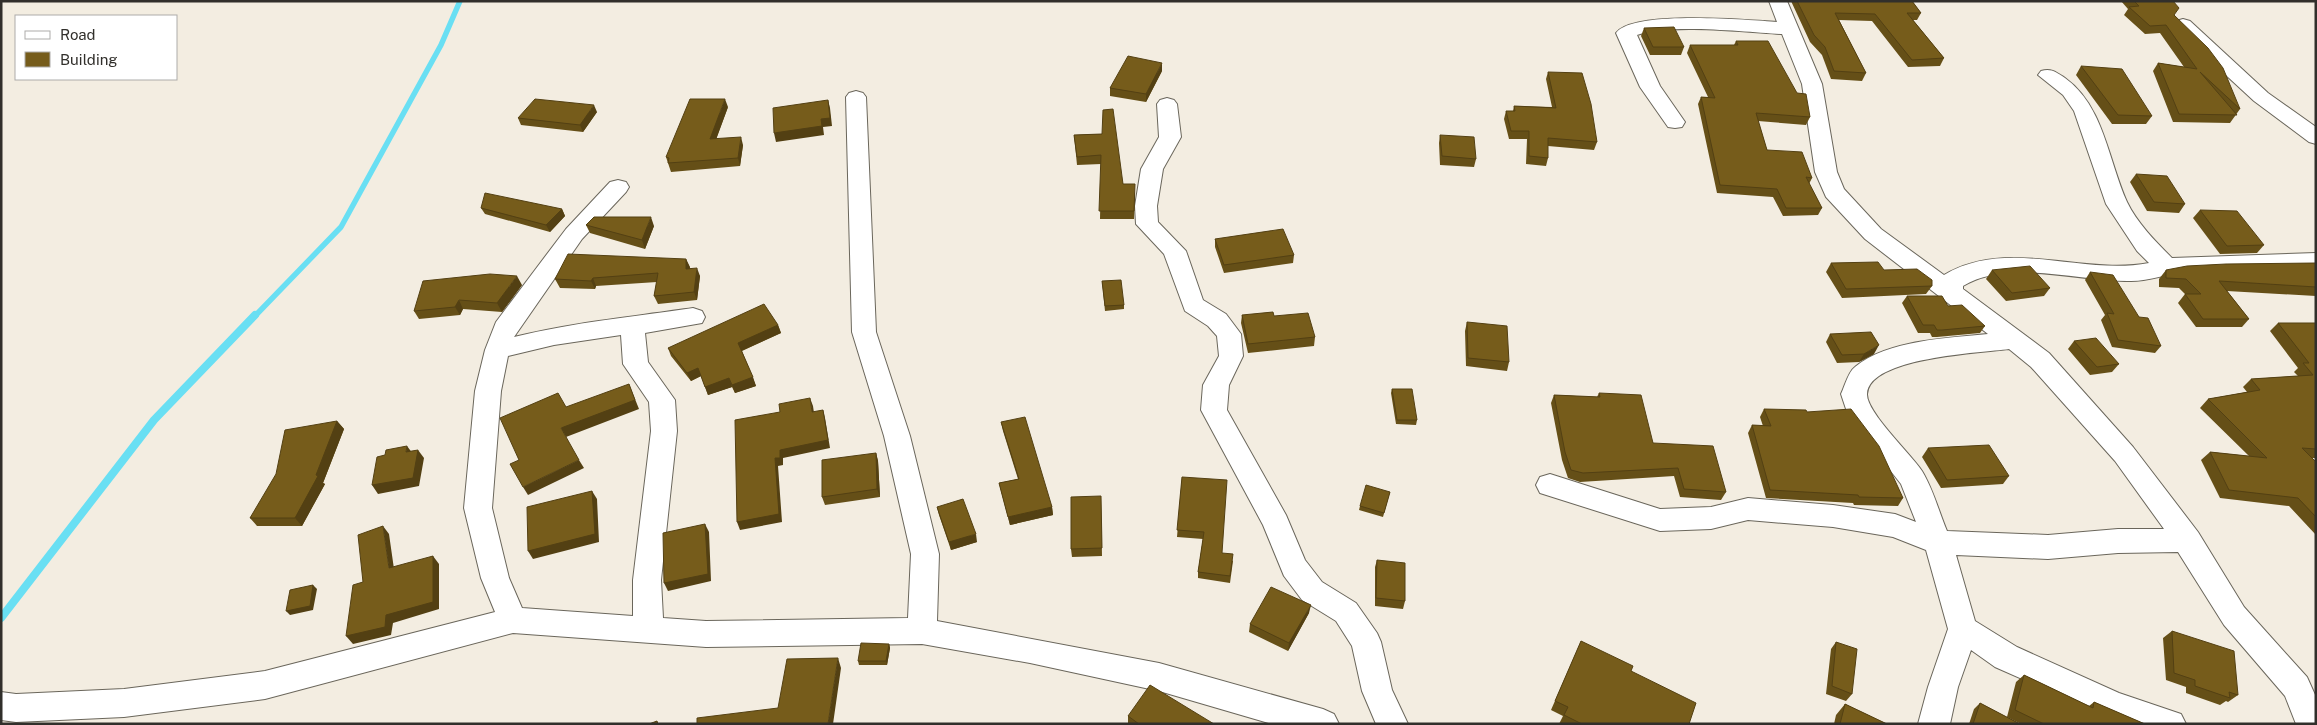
<svg xmlns="http://www.w3.org/2000/svg" width="2317" height="725" viewBox="0 0 2317 725" font-family="'Public Sans',sans-serif">
	<style>
		.lines { fill: none; stroke-linecap: round; stroke-linejoin: round }
		.stream-far1 { stroke: #69dff3; stroke-width: 5.5 }
		.stream { stroke: #69dff3; stroke-width: 8 }
		.minor-casing { stroke: #6a665b; stroke-width: 2 }
		.minor { fill: #fff; fill-rule: evenodd }
		.wall { fill: #654f17 }
		.shaded-wall { fill: #534013 }
		.building { fill: #765c1b; stroke: #534013 }
	</style>
	<rect width="100%" height="100%" fill="#f3ede1"/>
	<g class="lines">
		<!-- stream-far1 -->
		<path class="stream-far1" d="M254,317L341,227L441,45L460,1"/>
		<!-- stream -->
		<path class="stream" d="M1,618L154,420L255,315"/>
		<!-- minor casing -->
		<g class="minor-casing">
			<path id="minor" d="M1769,1H1787L1822,84L1837,172L1844,189L1881,229L1944,275C2008,237 2081,276 2149,263L2137,251L2106,204L2074,111L2063,95L2038,75L2041,71C2051,68 2056,72 2065,78C2104,106 2108,160 2127,202C2137,223 2156,242 2172,258L2316,253V269C2273,271 2230,269 2187,272C2168,273 2150,281 2131,281C2080,282 2008,258 1963,286V289L2049,353L2133,447L2198,532L2244,607L2307,677L2316,697V724H2296L2285,696L2224,625L2178,552L2118,553L2048,559L1956,555L1975,621L2017,647L2119,693L2181,714L2186,724H2126L2113,719L1995,667L1971,650L1958,687L1950,724H1918L1928,687L1948,629L1926,550L1893,537L1833,527L1748,520L1711,529L1660,531L1540,493L1536,485L1540,477L1550,474L1660,509L1711,507L1748,498L1833,505L1895,514L1916,522L1901,484L1849,418L1841,394C1845,386 1848,372 1855,367C1887,340 1948,338 1988,334L1865,239L1826,197L1815,172L1802,84L1782,34C1747,32 1668,23 1637,35L1660,86L1685,122L1682,127L1675,128L1668,127L1640,87L1616,33C1633,10 1748,20 1777,22ZM2009,349L2031,367L2115,461L2164,529H2118L2048,535L1947,531C1939,512 1933,489 1922,471C1911,454 1866,412 1867,394C1869,357 1981,353 2009,349Z
				M2183,19L2190,21L2268,93L2316,127V144L2309,142L2254,101L2176,29L2173,25L2176,21Z
				M856,91L863,93L866,97L876,332L910,436L939,554L937,621L1159,663L1323,709L1334,714L1339,724H1272L1159,691L1030,663L922,644L706,647L513,633L265,699L124,717L16,722L1,720V692L16,694L124,689L265,671L495,612L481,578L464,508L475,391L485,350L496,322L535,270L566,229L610,182L618,180L626,182L629,187L626,192L582,239L514,337C575,322 632,317 693,308L702,311L705,317L702,323L645,333L648,362L675,400L677,431L661,580L663,618L706,621L908,618L911,554L884,436L852,332L846,97L849,93ZM621,335L623,364L649,402L651,431L633,580V616L522,608L509,578L492,508L501,391L508,356L554,345Z
				M1167,98L1174,100L1177,104L1181,137L1163,169L1157,206L1158,222L1186,251L1203,300L1226,314L1241,334L1243,356L1229,385L1227,410L1286,515L1305,560L1322,582L1356,603L1377,633L1381,642L1392,690L1408,724H1376L1362,691L1352,646L1336,621L1302,600L1284,576L1263,525L1201,410L1203,385L1219,356L1217,336L1208,326L1185,311L1164,254L1136,224L1135,206L1141,169L1159,137L1157,104L1160,100Z"/>
		</g>
		<!-- minor -->
		<use href="#minor" class="minor"/>
	</g>
	<!-- wall -->
	<path class="wall" d="M1791,1H1912L1921,13L1917,20H1913L1944,58L1940,66L1908,67L1872,21L1839,20L1866,73L1862,81L1831,79L1822,55L1810,42Z
		M2121,1H2173L2174,15L2240,109L2230,123L2173,122L2153,71L2158,63L2184,67L2160,33L2145,34L2124,15L2128,9Z
		M1644,28L1684,47L1681,55H1650L1641,36Z
		M1736,41L1810,117L1806,125L1758,121L1767,150L1812,178L1809,184L1822,208L1818,215L1783,216L1773,197L1717,193L1698,104L1701,97H1708L1687,53L1690,45H1734Z
		M2081,66L2152,116L2146,124H2112L2076,75Z
		M1162,71L1146,102L1110,96V88Z
		M1548,72L1597,142L1594,150L1548,146V158L1546,166L1526,164L1527,139H1509L1504,119L1506,111H1513L1514,106L1552,107L1546,79Z
		M728,107L716,139L743,145L740,166L671,172L666,157Z
		M597,112L583,132L521,125L518,118Z
		M1102,134L1123,184L1135,193L1134,219H1100L1101,164L1077,165L1074,135Z
		M1440,135L1476,159L1474,167L1440,165L1439,143Z
		M2136,174L2185,204L2179,213L2147,211L2130,182Z
		M481,208L562,209L565,216L550,232L485,214Z
		M2200,210L2264,245L2257,253L2220,254L2193,218Z
		M586,225L654,226L645,249L590,233Z
		M1215,239L1294,255L1293,263L1224,273L1215,247Z
		M686,259L690,268L700,276L697,300L658,304L654,296L657,282L596,286L595,289L560,288L555,279Z
		M1831,263L1884,270L1932,286L1926,294L1842,298L1826,272Z
		M2316,263V296L2227,291L2249,319L2242,327H2196L2178,303L2185,294L2179,288L2159,287V279L2166,270Z
		M1992,270L2050,288L2044,296L2006,301L1986,279Z
		M2090,272L2139,317L2161,346L2155,353L2112,347L2101,320L2105,315L2085,280Z
		M1102,281L1124,305V309L1105,311Z
		M522,285L502,312L463,309L460,315L419,319L414,311Z
		M1907,296L1948,306L1985,326L1980,333L1937,337H1932L1930,333H1918L1902,303Z
		M1242,315L1274,316L1315,337L1314,346L1248,353L1241,323Z
		M1467,322L1509,362L1507,371L1466,366L1465,331Z
		M2278,323H2316V458H2311L2316,462V535L2289,506L2220,498L2201,460L2210,452L2249,456L2200,408L2208,399L2247,392L2243,387L2251,379L2298,376L2294,372L2298,368L2270,331Z
		M778,325L781,333L742,351L756,386L735,393L732,387L708,395L701,376L691,381L671,356L668,348Z
		M1830,334L1874,354L1859,362L1837,363L1826,342Z
		M2074,341L2119,364L2112,372L2090,375L2068,349Z
		M1392,389L1417,420L1416,425L1396,424L1391,393Z
		M1599,393L1653,443L1726,492L1721,500L1680,497L1674,476L1580,482L1568,478L1562,460L1551,403L1554,395L1597,397Z
		M1764,409L1807,412L1903,498L1898,506L1854,505L1853,503L1766,498L1748,433L1752,425L1763,426L1760,417Z
		M337,421L344,429L323,483L325,484L302,526H257L250,518Z
		M1001,422L1052,507L1053,515L1010,525L1001,491L999,483L1018,479L1003,431Z
		M1928,448L2009,476L2003,484L1941,488L1922,457Z
		M876,453L878,461L880,497L825,505L822,497Z
		M1182,477L1222,553L1233,561L1230,583L1198,578V572L1203,539L1177,537Z
		M1390,492L1383,517L1359,510L1360,506Z
		M1101,496L1102,556L1072,557L1071,549Z
		M937,507L977,542L951,550L939,515Z
		M1377,560L1405,601L1403,609L1375,606V567Z
		M1309,613L1288,651L1249,632L1250,624Z
		M2172,631L2238,695L2228,702L2226,701L2220,705L2186,693V687L2166,680L2163,638Z
		M1581,641L1631,671L1689,724H1559L1563,716L1551,710Z
		M1836,642L1852,694L1846,701L1826,694L1831,649Z
		M889,644L890,648L887,665H859L858,661Z
		M2024,675L2089,706L2094,702L2145,724H2021L2007,717L2016,682Z
		M1980,703L2020,724H1969L1974,709Z
		M1845,704L1887,724H1834L1836,715Z
		M1128,716L1214,724H1128Z"/>
	<!-- shaded-wall -->
	<path class="shaded-wall" d="M1162,63V71L1146,102V94Z
		M725,99L728,107L713,148L710,139Z
		M828,100L830,108L832,126L823,127L824,135L776,142L774,133L821,119Z
		M594,105L597,112L583,132L580,125Z
		M741,137L743,145L740,166L738,158Z
		M562,209L565,216L550,232L546,225Z
		M651,217L654,226L645,249L642,240Z
		M686,259L690,267L689,277L686,269Z
		M697,268L700,276L697,300L694,292Z
		M517,276L522,285L502,312L497,303Z
		M593,278L596,286L595,289L591,281Z
		M459,300L463,309L460,315L455,307Z
		M778,325L781,333L741,351L738,343Z
		M1879,345L1874,354L1859,362L1864,354Z
		M698,368L701,376L691,381L687,373Z
		M753,377L756,386L735,393L732,385Z
		M729,378L732,387L708,395L705,387Z
		M629,384L639,409L566,437L561,428Z
		M810,398L813,406L815,420L812,412Z
		M823,410L825,418L830,448L783,458V465L778,466L782,522L740,530L737,522L780,450Z
		M337,421L344,429L323,483L325,484L302,526L295,518L316,475Z
		M407,446L413,454L406,452Z
		M418,450L424,458L419,486L378,494L372,485Z
		M876,453L878,461L880,497L877,489Z
		M579,460L584,468L528,495L523,487Z
		M592,491L597,499L599,542L533,559L528,551Z
		M1052,507L1053,515L1010,525L1008,517Z
		M705,524L709,532L711,581L668,591L664,583Z
		M383,526L389,534L395,576L389,568Z
		M976,534L977,542L951,550L949,542Z
		M433,556L439,564V609L393,623L391,635L353,644L346,636Z
		M313,585L317,589L313,610L290,615L286,611Z
		M1311,605L1309,613L1288,651L1289,643Z
		M889,644L890,648L887,665L886,661Z
		M838,658L841,668L833,724H828Z"/>
	<!-- building -->
	<path class="building" d="M1797,1H1912L1921,13H1907L1944,58L1912,60L1875,14L1835,13L1866,73L1834,71L1825,47L1814,35Z
		M2134,1H2173L2179,8L2174,15L2208,48L2223,68L2240,109L2200,72L2237,115L2179,114L2158,63L2197,69L2166,25L2150,26L2129,7L2139,6Z
		M1674,27L1684,47H1653L1644,28Z
		M1736,41H1768L1797,93L1806,94L1810,117L1756,113L1767,150L1802,152L1812,178L1806,177L1822,208H1786L1777,189L1720,185L1701,97L1715,98L1690,45H1738Z
		M1128,56L1162,63L1146,94L1110,88Z
		M2081,66L2122,69L2152,116L2118,115Z
		M1548,72L1582,73L1591,104L1597,142L1548,138V158L1529,156V131H1511L1506,111H1515L1514,106L1556,108Z
		M535,99L594,105L580,125L518,118Z
		M690,99H725L710,139L741,137L738,158L668,163L669,158L666,157Z
		M828,100L830,118L821,119L822,126L774,133L773,108Z
		M1113,109L1123,184H1135L1134,211H1099L1101,155L1077,157L1074,135L1102,134L1103,110Z
		M1440,135L1474,137L1476,159L1442,156Z
		M2136,174L2167,176L2185,204L2154,202Z
		M485,193L562,209L546,225L481,208Z
		M2200,210L2237,211L2264,245L2227,246Z
		M594,217H651L642,240L586,225Z
		M1283,229L1294,255L1224,265L1215,239Z
		M568,254L686,259V269L697,268L694,292L654,296L658,273L593,278L591,281L555,279Z
		M1878,262L1884,270L1917,269L1932,280V286L1846,289L1831,263Z
		M2316,263V287L2219,281L2249,319H2203L2185,294H2201L2186,279L2166,278V270L2187,266L2226,264Z
		M2030,266L2050,288L2012,293L1992,270Z
		M2090,272L2113,275L2139,317L2148,318L2161,346L2118,340L2107,313L2114,314Z
		M490,274L517,276L497,303L459,300L455,307L414,311L423,281Z
		M1121,280L1124,305L1105,306L1102,281Z
		M1907,296H1942L1948,306L1962,305L1985,326L1942,330H1937L1934,325H1923Z
		M764,304L778,325L738,343L753,377L732,385L729,378L705,387L698,368L687,373L668,348Z
		M1273,312L1274,316L1308,313L1315,337L1248,344L1242,315Z
		M1467,322L1507,326L1509,362L1468,358Z
		M2278,323H2316V449L2302,448L2316,462V517L2298,498L2229,490L2210,452L2267,458L2208,399L2260,390L2251,379L2313,375L2303,363H2309Z
		M1871,332L1879,345L1864,354L1842,355L1830,334Z
		M2096,338L2119,364L2097,367L2074,341Z
		M629,384L635,400L561,428L579,460L523,487L510,464L519,460L500,418L558,393L566,407Z
		M1392,389H1412L1417,420H1397Z
		M1599,393L1641,395L1653,443L1713,446L1726,492L1684,489L1678,468L1583,473L1571,470L1565,452L1554,395L1600,397Z
		M810,398L812,412L823,410L828,440L780,450V458H775L779,514L737,522L735,420L780,412L779,404Z
		M1764,409L1806,410L1807,412L1851,409L1879,446L1903,498L1859,497L1858,495L1770,490L1752,425L1771,426Z
		M1025,417L1052,507L1008,517L999,483L1019,479L1001,422Z
		M337,421L316,475L318,476L295,518H250L276,474L285,430Z
		M1989,445L2009,476L1947,480L1928,448Z
		M407,446L406,452L418,450L413,478L372,485L377,457L385,455L386,450Z
		M876,453L877,489L822,497V460Z
		M1182,477L1227,480L1222,553L1233,554L1230,576L1198,572L1204,532L1177,530Z
		M1366,485L1390,492L1384,513L1360,506Z
		M592,491L595,534L528,551L527,507Z
		M1101,496L1102,548L1071,549V497Z
		M963,499L976,534L949,542L937,507Z
		M705,524L708,574L664,583L663,533Z
		M383,526L389,568L433,556V602L386,615L385,627L346,636L353,585L363,582L358,535Z
		M1377,560L1405,563V601L1376,598Z
		M313,585L310,606L286,611L290,590Z
		M1271,587L1311,605L1289,643L1250,624Z
		M2172,631L2234,651L2238,695L2229,692L2230,698L2195,686V680L2174,673Z
		M1581,641L1633,666L1631,671L1696,703L1689,724H1582L1564,715L1568,707L1555,701Z
		M1836,642L1857,649L1852,694L1832,686Z
		M861,643L889,644L886,661H858Z
		M838,658L828,724H697V718L778,708L787,659Z
		M2024,675L2093,708L2094,702L2145,724H2044L2015,710Z
		M1150,685L1214,724H1139L1128,716Z
		M1980,703L2020,724H1973Z
		M1845,704L1887,724H1840Z
		M657,721L658,724H649Z"/>
	<!-- border -->
	<rect width="2317" height="725" fill="none" stroke="#312f2b" stroke-width="5"/>
	<!-- legend -->
	<rect x="15" y="15" width="162" height="65" fill="#ffffff" stroke="#adacaa"/>
	<rect x="25" y="31" width="25" height="8" fill="#ffffff" stroke="#adacaa"/>
	<text x="60" y="40" font-size="15" fill="#312f2b">Road</text>
	<rect x="25" y="52" width="25" height="15" fill="#765c1b" stroke="#adacaa"/>
	<text x="60" y="65" font-size="15" fill="#312f2b">Building</text>
</svg>
